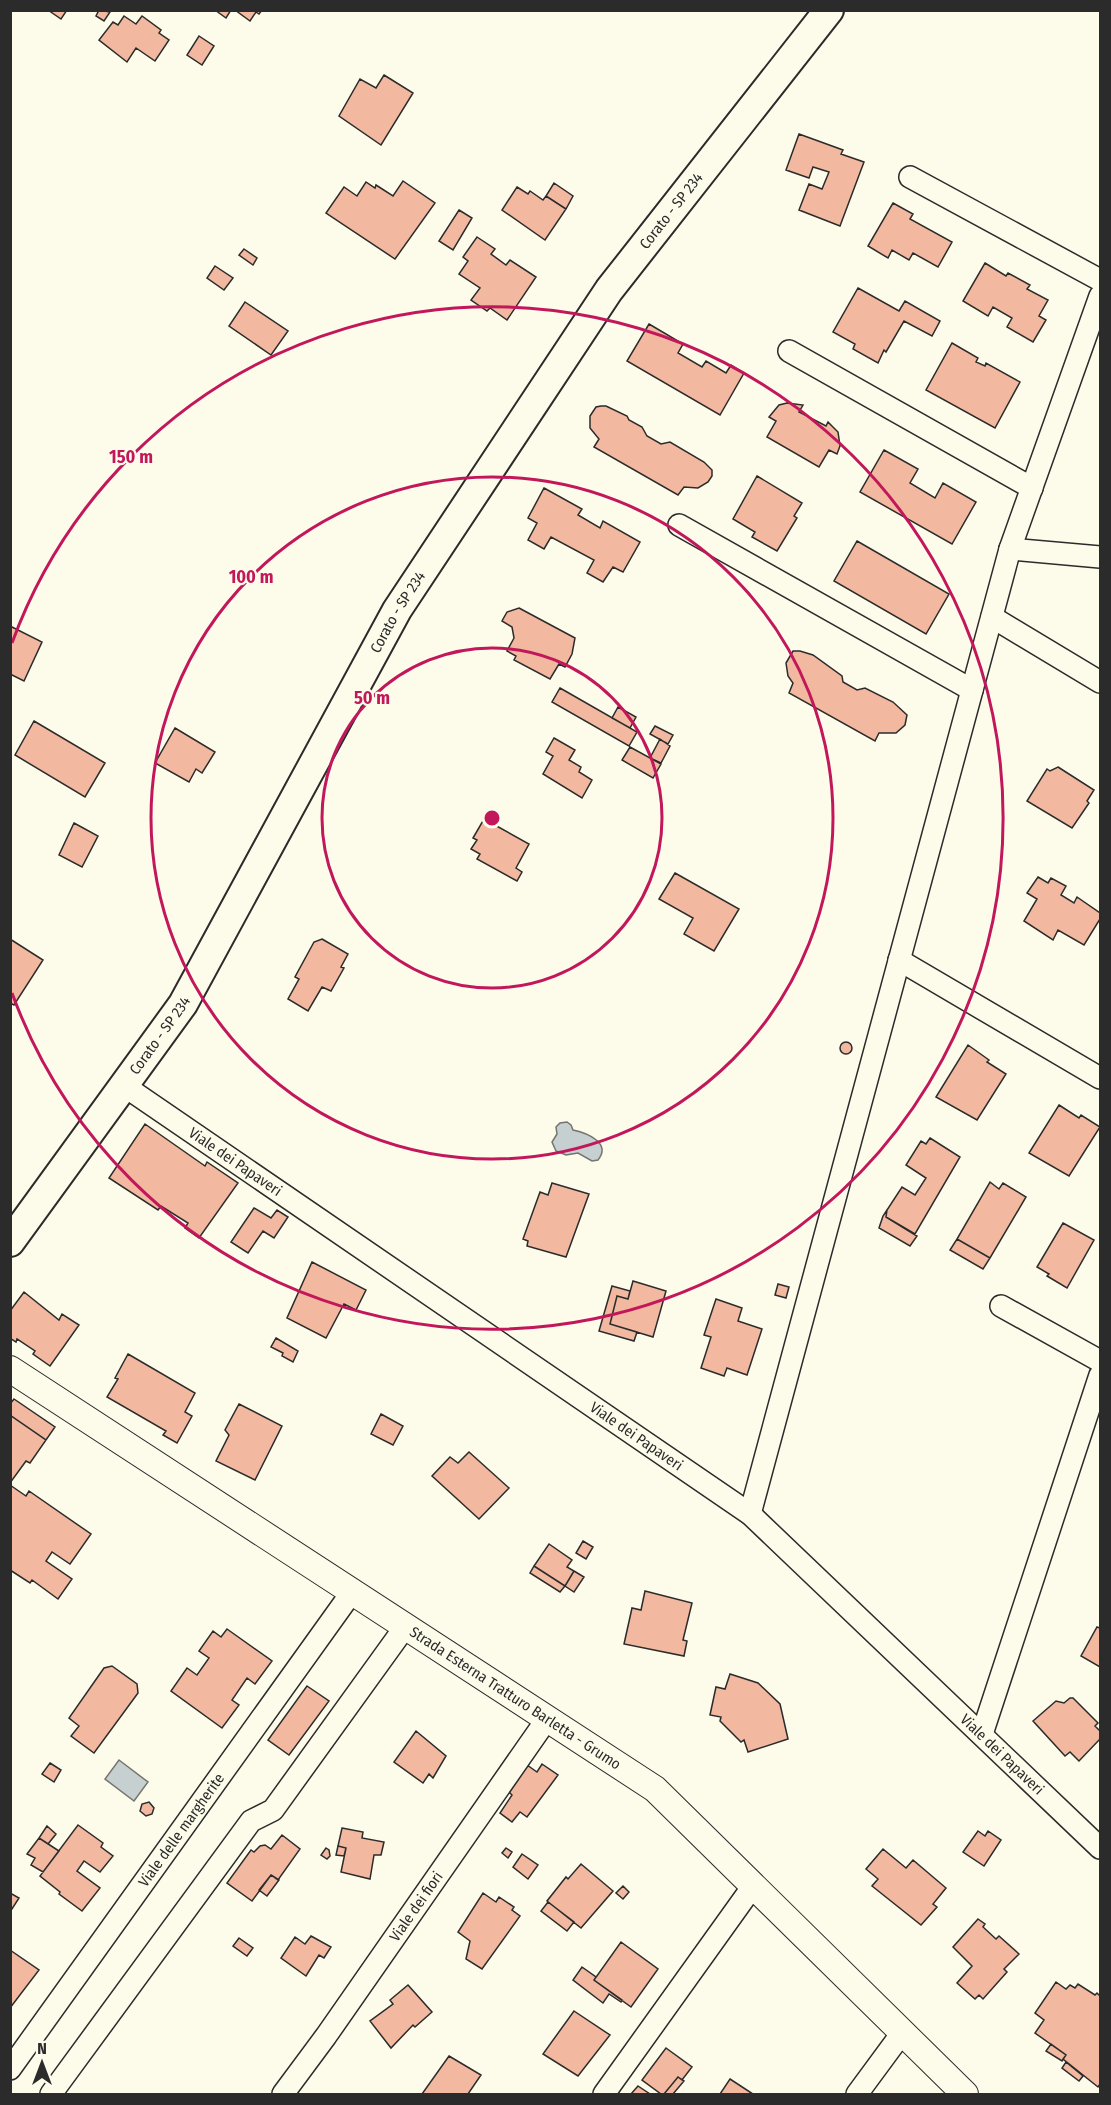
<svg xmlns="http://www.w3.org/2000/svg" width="1111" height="2105" viewBox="0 0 1111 2105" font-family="'Fira Sans Condensed',sans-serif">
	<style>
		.water { fill: #c7d0d0; stroke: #74746e; stroke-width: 1.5 }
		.building { fill: #f2b8a0; stroke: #2b2b2b; stroke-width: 1.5 }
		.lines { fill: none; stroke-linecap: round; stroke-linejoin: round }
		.minor-casing { stroke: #2b2b2b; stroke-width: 24 }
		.tertiary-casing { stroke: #2b2b2b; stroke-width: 28 }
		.secondary-casing { stroke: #2b2b2b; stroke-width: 32 }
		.minor { stroke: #fdfbea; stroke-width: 21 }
		.tertiary { stroke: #fdfbea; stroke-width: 26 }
		.secondary { stroke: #fdfbea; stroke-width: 28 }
		.ring { fill: none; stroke: #c2185b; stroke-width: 3 }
		.labels { text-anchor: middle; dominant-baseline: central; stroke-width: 4.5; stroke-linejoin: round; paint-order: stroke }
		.street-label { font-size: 15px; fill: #2b2b2b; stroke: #fdfbea }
		.centre { fill: #c2185b; stroke: #fdfbea; stroke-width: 3 }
		.ring-label { font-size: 18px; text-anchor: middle; font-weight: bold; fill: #c2185b; stroke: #fdfbea; stroke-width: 4.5; stroke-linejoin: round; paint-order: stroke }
	</style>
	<rect width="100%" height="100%" fill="#fdfbea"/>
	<!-- water -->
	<path class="water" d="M567,1122L571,1125L573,1130C587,1133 612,1143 598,1160L592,1161L578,1153L566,1155L556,1151L552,1142L557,1134L556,1127L560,1123Z
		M119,1760L148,1782L134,1801L105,1779Z"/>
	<!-- building -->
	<path class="building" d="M48,10H67L61,19Z
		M99,10L110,12L104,21L96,16Z
		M215,10H231L226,18Z
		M235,10H262L259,14L256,12L250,21Z
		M124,16L136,24L142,16L161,30L159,33L169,40L155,61L136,48L127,62L99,40L113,22L118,25Z
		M199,36L214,46L202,65L187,55Z
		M384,75L413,93L381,145L339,116L360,79L376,88Z
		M799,134L843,150L841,154L864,162L840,226L799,210L809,184L822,189L829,172L813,167L809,178L786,170Z
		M403,181L435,203L395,259L326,213L344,187L357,196L366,182L375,188L376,185L393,196Z
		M554,183L573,196L566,209L546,196Z
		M517,187L528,194L530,191L543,200L546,196L566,209L545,240L502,210Z
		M893,203L913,214L910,219L952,242L938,267L913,253L909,260L892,250L888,258L868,246Z
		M459,210L472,218L453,250L439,241Z
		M477,237L495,249L491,254L506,265L510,260L536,277L507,320L490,308L487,311L471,300L480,288L459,274L468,261L463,257Z
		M244,249L257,258L253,265L239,255Z
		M985,263L1006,276L1008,273L1030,285L1027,289L1048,300L1039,316L1046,320L1033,342L1007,327L1012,318L993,307L988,316L963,301Z
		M215,266L233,278L224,290L207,278Z
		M858,288L899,311L905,301L940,321L932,336L904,321L886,352L884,350L878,363L853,349L855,344L833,332Z
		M245,302L288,331L271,355L229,326Z
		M649,324L683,344L678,353L702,367L706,361L726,373L731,365L744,373L720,415L627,361Z
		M952,343L978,358L976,362L985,366L986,363L1020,382L995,428L926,390Z
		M787,403L803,405L799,412L826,426L828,422L838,432L840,446L837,454L829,450L819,467L767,437L776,421L769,417L779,405Z
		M601,406H606L627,416L629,420L642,427L647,436L661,444L670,442L704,462L712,470V476L708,482L698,488L684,487L678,495L594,447L599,439L590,428V416L596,407Z
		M884,450L918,469L910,483L935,498L943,483L976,502L952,544L860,492Z
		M757,476L802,503L794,516L797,518L777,551L752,537L755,532L733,519Z
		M544,488L582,509L578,515L600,528L603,521L640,542L623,572L613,567L603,582L587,573L594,560L551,537L544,549L528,540L537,523L528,518Z
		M857,541L949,594L926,634L834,581Z
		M519,608L575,638L572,654L565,667L559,664L550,679L514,660L516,656L507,651L514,638L512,627L502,621L507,612Z
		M10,626L42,642L24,681L10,674Z
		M793,651H800L813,655L842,676L843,682L857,690L865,688L893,702L907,715L905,725L896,733H879L875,741L789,693L793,683L788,676L786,663Z
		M560,688L637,732L629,746L552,702Z
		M618,707L636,717L630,728L612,718Z
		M34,721L105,763L85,797L15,755Z
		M655,726L673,735L668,744L650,734Z
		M175,728L215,752L202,773L196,769L189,782L155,763Z
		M554,738L575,750L569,760L581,767L579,772L592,780L582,798L543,774L553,756L546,752Z
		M660,739L670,746L661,763L650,758Z
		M630,747L661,764L653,778L622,760Z
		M1058,767L1094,790L1087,801L1089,803L1072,828L1027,801L1047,769L1050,771Z
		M484,819L529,844L516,868L522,872L517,881L477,859L480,854L471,849L477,840L473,838Z
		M74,823L98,836L82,867L59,855Z
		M675,873L739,909L714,951L684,934L693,918L659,899Z
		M1038,877L1048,883L1051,878L1066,886L1061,895L1074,903L1077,897L1100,913V919L1084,945L1058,930L1053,940L1024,921L1037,899L1027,893Z
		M10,939L43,960L14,1005L10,1003Z
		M322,939L348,954L341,967L344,968L331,991L322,987L308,1011L288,999L299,979L295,977L314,942Z
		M840 1048a6 6 0 1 1 12 0a6 6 0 1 1-12 0Z
		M968,1045L989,1060L987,1062L1006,1074L977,1120L936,1097Z
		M1059,1105L1079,1118L1081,1115L1100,1127L1069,1176L1029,1153Z
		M145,1124L205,1166L207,1162L238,1183L199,1238L185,1228L188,1223L161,1206L158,1210L109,1178Z
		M930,1138L960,1157L915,1234L886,1217L887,1210L902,1187L915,1195L926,1178L906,1165L921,1141L926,1144Z
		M990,1182L999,1189L1003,1183L1026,1197L990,1258L957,1239Z
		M552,1183L589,1194L566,1257L527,1246L528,1241L523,1239L540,1192L548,1195Z
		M254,1208L271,1218L277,1210L288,1217L274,1238L263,1231L248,1253L231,1242Z
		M887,1210L886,1217L917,1236L910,1246L879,1228L883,1216Z
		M1063,1223L1094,1240L1067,1288L1047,1276L1049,1274L1037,1267Z
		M957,1239L990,1258L983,1269L950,1250Z
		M312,1262L366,1290L356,1310L344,1304L326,1338L287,1318Z
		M633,1281L666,1291L653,1337L610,1324L617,1296L628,1299Z
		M778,1284L789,1287L786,1298L775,1295Z
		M612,1286L630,1291L628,1299L617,1296L610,1324L637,1332L634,1341L599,1331Z
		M24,1292L59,1320L62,1314L79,1325L50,1366L33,1354L35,1351L17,1339L16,1342L10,1338V1311Z
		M716,1299L742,1308L738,1321L762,1329L747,1375L727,1368L724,1376L701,1368L711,1337L704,1335Z
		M276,1338L298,1351L293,1362L282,1356L283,1353L271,1347Z
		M128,1354L195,1393L185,1412L192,1416L177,1443L163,1435L166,1431L107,1397L118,1379L115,1378Z
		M14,1399L55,1427L46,1440L10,1415V1404Z
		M239,1404L282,1426L255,1480L216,1461L229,1435L225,1430Z
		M381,1414L403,1426L393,1445L371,1434Z
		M10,1415L46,1440L30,1463L26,1461L10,1483Z
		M469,1452L509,1488L479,1519L432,1476L450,1457L458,1463Z
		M10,1485L26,1496L29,1491L91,1534L70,1564L52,1552L46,1561L72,1579L58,1599L32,1580L30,1583L10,1570Z
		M583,1541L593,1547L586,1559L576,1553Z
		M549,1544L572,1560L567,1567L574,1571L565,1586L534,1566Z
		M534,1566L565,1586L560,1592L530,1573Z
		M574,1571L584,1577L574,1592L565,1586Z
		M645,1591L692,1603L683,1640L687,1641L684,1656L624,1644L632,1608L641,1610Z
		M1097,1627L1100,1628V1667L1081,1656Z
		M227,1629L272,1661L255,1684L247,1678L232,1700L239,1705L222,1728L171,1691L187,1668L197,1675L209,1658L199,1651L213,1631L221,1637Z
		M112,1666L137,1684L138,1693L94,1753L71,1736L79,1726L69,1718L104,1668Z
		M730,1674L758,1683L780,1704L788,1739L748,1752L744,1740L741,1742L720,1721L721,1717L710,1715L716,1687L725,1689Z
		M307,1686L329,1701L289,1755L268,1740Z
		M1070,1698H1073L1098,1723L1095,1726L1100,1731V1739L1079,1761L1070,1752L1065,1756L1033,1721L1056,1701L1064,1703Z
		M416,1731L446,1756L433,1778L429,1774L423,1783L394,1762Z
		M50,1763L61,1770L54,1782L42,1774Z
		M542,1764L558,1775L527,1817L520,1812L512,1822L500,1813L512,1795L509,1792L527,1765L537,1772Z
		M149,1802L154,1808L152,1814L146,1816L140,1811L142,1804Z
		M78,1825L103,1843L101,1847L113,1856L100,1872L84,1861L77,1871L100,1888L82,1911L59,1894L60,1892L40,1876Z
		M47,1826L56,1834L48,1844L39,1838Z
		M342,1828L363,1832L362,1838L384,1842L381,1855H374L370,1879L341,1872L346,1848L338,1846Z
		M978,1831L985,1836L988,1831L1001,1840L984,1866L963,1852Z
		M282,1835L300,1849L278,1880L271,1875L252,1901L227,1883L251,1850L254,1852L260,1846L265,1845L271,1849Z
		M39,1838L59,1851L43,1872L31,1865L35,1858L27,1854Z
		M338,1846L346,1848L344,1856L336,1855Z
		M326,1848L329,1850L330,1856L327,1859L321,1855Z
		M506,1848L512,1852L508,1858L502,1853Z
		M883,1849L906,1868L913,1860L946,1888L933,1904L937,1907L921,1925L872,1886L878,1879L866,1869Z
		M522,1854L538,1865L528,1879L513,1867Z
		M581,1864L613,1891L581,1928L547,1901L566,1877L568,1879Z
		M271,1875L279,1880L267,1896L259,1890Z
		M623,1886L629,1892L623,1899L616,1893Z
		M10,1893L19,1898L10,1912Z
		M483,1893L496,1902L499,1897L514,1907L512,1910L520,1916L482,1969L466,1959L470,1941L458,1932Z
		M548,1902L574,1922L567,1931L541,1911Z
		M978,1919L985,1924L983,1927L996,1939L999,1936L1019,1954L1004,1969L1007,1972L983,1999L979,1995L975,1999L957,1983L972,1966L953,1947Z
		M311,1936L331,1947L324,1958L319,1955L306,1976L281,1958L295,1937L305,1944Z
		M239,1938L253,1948L247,1956L233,1946Z
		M621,1942L658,1969L631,2007L594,1980Z
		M10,1950L39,1970L10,2008Z
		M582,1967L596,1977L594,1980L622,2000L621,2002L609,1994L603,2003L573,1980Z
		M1056,1982L1066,1989L1070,1985L1075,1988L1078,1984L1095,1995L1097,1993L1100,1996V2084L1098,2087L1063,2059L1066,2055L1035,2033L1044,2020L1035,2013Z
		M408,1985L432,2012L415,2027L413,2025L391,2048L370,2021L393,2004L390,2000Z
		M574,2011L610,2035L578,2076L543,2054Z
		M1051,2044L1066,2055L1062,2061L1046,2051Z
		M666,2048L692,2067L682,2080L678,2077L664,2094H661L642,2080Z
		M449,2056L481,2075L468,2094H422Z
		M1066,2062L1083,2076L1079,2081L1062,2068Z
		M678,2077L684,2081L673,2094H664Z
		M730,2079L753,2094H720Z
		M638,2086L650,2094H631Z"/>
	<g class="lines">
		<!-- minor casing -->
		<g class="minor-casing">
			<g id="minor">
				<path d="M910,177L1100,280"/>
				<path d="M789,351L1032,488"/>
				<path d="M679,525L972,690"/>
				<path d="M1010,549L1100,557"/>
				<path d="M992,617L1100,682"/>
				<path d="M899,960L1100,1078"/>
				<path id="s1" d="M123,1085L750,1514L1100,1848"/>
				<path d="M1001,1306L1100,1361"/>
				<path d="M750,1514L1010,549L1100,296"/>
				<path d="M982,1734L1100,1375"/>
				<path id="s2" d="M10,2069L352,1592"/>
				<path d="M51,2094L251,1821L273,1810L405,1627"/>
				<path id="s3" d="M283,2094L326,2036L547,1719"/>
				<path d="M604,2094L753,1886"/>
				<path d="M857,2094L902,2033"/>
			</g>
		</g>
		<!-- tertiary casing -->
		<g class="tertiary-casing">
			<g id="tertiary">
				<path id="s4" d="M10,1369L655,1789L965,2094"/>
			</g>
		</g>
		<!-- secondary casing -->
		<g class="secondary-casing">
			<g id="secondary">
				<path id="s5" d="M10,1242L183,1004L397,610L609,290L829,10"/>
			</g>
		</g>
		<!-- minor -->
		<use href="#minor" class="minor"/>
		<!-- tertiary -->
		<use href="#tertiary" class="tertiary"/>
		<!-- secondary -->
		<use href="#secondary" class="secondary"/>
	</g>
	<!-- distance rings -->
	<g class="ring">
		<circle cx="492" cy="818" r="170"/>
		<circle cx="492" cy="818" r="341"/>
		<path d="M12 643A511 511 0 1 1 12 993"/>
	</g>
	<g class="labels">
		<!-- street labels -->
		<g class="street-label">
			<text stroke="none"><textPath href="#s5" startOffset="1227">Corato - SP 234</textPath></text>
			<text stroke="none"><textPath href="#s5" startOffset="741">Corato - SP 234</textPath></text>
			<text stroke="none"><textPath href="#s5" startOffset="255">Corato - SP 234</textPath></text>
			<text stroke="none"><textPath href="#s1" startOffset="136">Viale dei Papaveri</textPath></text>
			<text stroke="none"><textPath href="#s1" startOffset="622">Viale dei Papaveri</textPath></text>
			<text stroke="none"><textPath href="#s4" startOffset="603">Strada Esterna Tratturo Barletta - Grumo</textPath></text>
			<text stroke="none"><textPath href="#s1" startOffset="1108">Viale dei Papaveri</textPath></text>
			<text stroke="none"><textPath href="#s2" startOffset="294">Viale delle margherite</textPath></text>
			<text stroke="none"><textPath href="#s3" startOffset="230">Viale dei fiori</textPath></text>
		</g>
	</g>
	<circle cx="492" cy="818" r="9" class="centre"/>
	<g class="ring-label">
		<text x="131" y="463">150 m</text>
		<text x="251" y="583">100 m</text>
		<text x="372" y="704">50 m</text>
	</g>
	<!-- border -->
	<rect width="1111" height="2105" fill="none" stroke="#2b2b2b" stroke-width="24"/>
	<!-- north arrow -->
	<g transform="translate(42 2063)" stroke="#fdfbea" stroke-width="4.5" paint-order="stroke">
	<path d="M0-4.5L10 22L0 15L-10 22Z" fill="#2b2b2b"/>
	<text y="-9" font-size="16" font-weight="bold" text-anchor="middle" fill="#2b2b2b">N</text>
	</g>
</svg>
